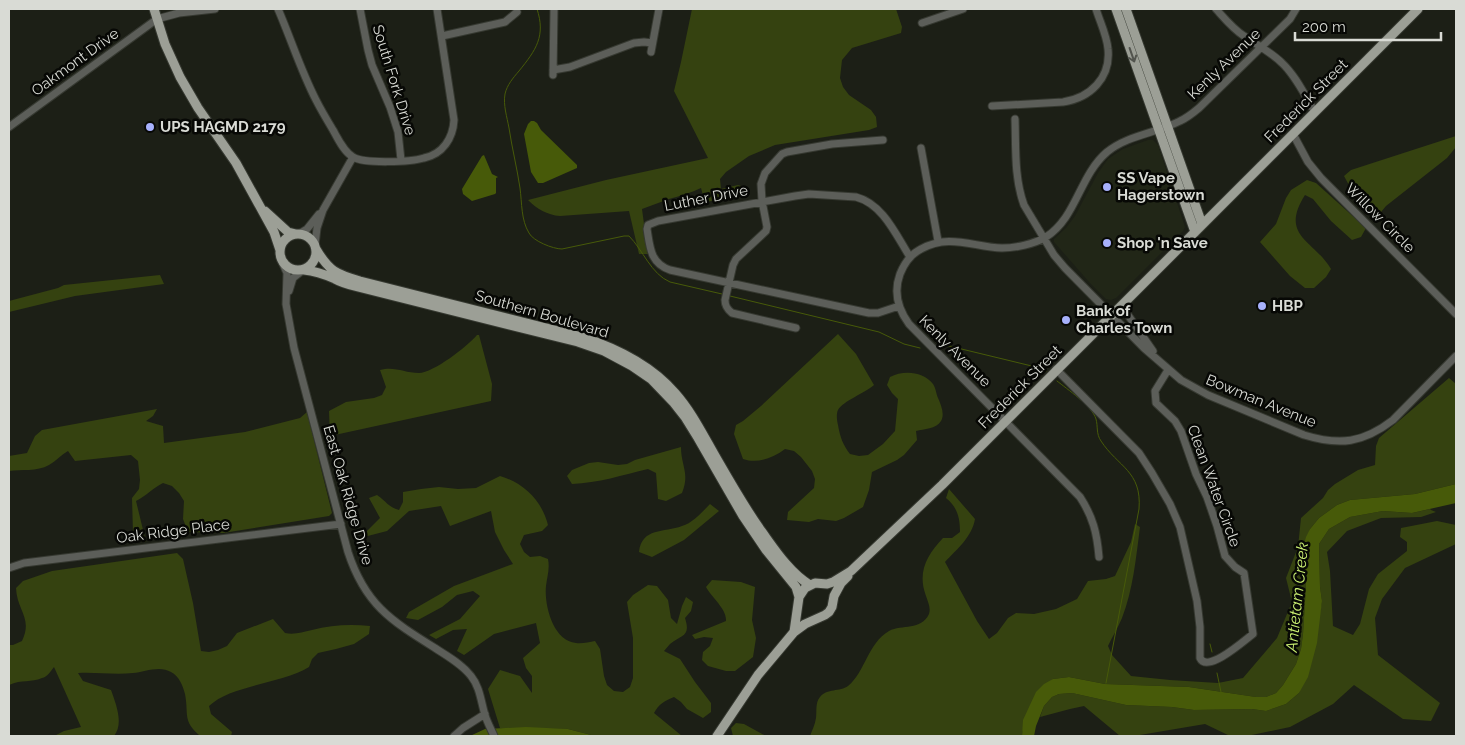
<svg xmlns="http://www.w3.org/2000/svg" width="1465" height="745" viewBox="0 0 1465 745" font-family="Raleway,sans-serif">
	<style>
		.built { fill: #212617 }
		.green { fill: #354210 }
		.water { fill: #475a09 }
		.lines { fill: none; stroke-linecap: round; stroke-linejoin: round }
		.stream { stroke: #475a09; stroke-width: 1 }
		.minor-casing { stroke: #363931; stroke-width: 9 }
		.major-casing { stroke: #363931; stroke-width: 11 }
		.minor { stroke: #5c5e59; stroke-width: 7 }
		.major { stroke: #9c9f96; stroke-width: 9 }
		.oneway { stroke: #52544e }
		.poi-dot { fill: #a7b1fc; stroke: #070805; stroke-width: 2 }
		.labels { text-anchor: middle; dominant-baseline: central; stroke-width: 5; stroke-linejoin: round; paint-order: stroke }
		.street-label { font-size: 15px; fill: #d9dbd5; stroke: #070805 }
		.poi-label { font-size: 15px; font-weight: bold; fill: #d9dbd5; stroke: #070805; text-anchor: start }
		.water-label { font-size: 16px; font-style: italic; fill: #ccf173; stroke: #070805 }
	</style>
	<rect width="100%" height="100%" fill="#1c1f16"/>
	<!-- built -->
	<path class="built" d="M1148,140H1153L1158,145L1185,227L1183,231L1116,298L1111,300L1106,299L1090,283L1054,242V239L1066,228L1075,216L1098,173L1108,159L1123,149Z"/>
	<!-- green -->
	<path class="green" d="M692,9H896L902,27L901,33L852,48L842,60L840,78L843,87L849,95L871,110L876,117L877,127L869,130L775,145L749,156L726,172L720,179L721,189L738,185L744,187L741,191L705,203L701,188C690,193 680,196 669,199C660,202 651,206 642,209L648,254H639L629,211L560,216C547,215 537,209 528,200L606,180L708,158L674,91L681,62Z
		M1456,136V147L1447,158L1386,206L1376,218L1357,200L1344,176L1351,170Z
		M1307,180L1316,183L1366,228L1361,237L1352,240L1331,221L1313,199L1305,195C1279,236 1314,240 1331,269L1326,277L1314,288H1305L1290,276L1260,242L1276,224L1286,198L1291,190Z
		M160,275L164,284L75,296L9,312V301L58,288L64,285Z
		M838,334L856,354L874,385C865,393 843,401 838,410C836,414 837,421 838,425C840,437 843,445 850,454L859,456L868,455L883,444L895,431L898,399L892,393L887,385L890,377C903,370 923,371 933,384C936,389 936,393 938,398C941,405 945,414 941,421C936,429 924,429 916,431L917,440L904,455L897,460L872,472L869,490L863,507L844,518L836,521L818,519L809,522L787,520L788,512L814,488L815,479L812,471L801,457L794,451L785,449C773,458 758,464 743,459L734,434L736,425L743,421L761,406Z
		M477,335H479L492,384L491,401L330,436L329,411L346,402L374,398L382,395L386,387L380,370C395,366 404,373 419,373C433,373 468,346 477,335Z
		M1449,378L1456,384V484L1415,494L1350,500L1337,505L1319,518L1310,529L1304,564L1306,585L1303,634L1301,649L1296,664L1283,685L1276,693L1266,697H1256L1189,687L1105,684L1069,677L1053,679L1022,732V736H810C812,730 815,725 816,718C817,711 815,703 820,697C827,688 840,692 848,686C865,672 868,643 889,631C902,624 921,631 929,614C931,608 928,602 926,596C917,572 927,555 943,538H952L960,532C960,517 957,507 946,498L949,489L975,519C972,537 957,549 945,562L977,621L989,639L997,633L1008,618L1016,613L1034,614L1056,609L1077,599L1088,581L1106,579L1115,576L1131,542L1135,524L1140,527C1136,558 1133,590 1122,618C1118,628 1112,637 1108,646L1112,655L1131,676L1170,680L1218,683L1243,678L1277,638L1292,602L1286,578L1298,547L1301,518L1323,498L1328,490L1335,484L1358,470L1375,465L1376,446L1379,438Z
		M157,409L153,416L146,421L163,426L164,443L245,432L300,418L307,412L332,513L329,516L223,533L188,532L183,519L184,501L179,493L172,486L163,483C153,488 146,496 136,501L146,542H142L133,533L132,498L139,489L140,480L138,461L131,455L75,461L68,451C61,455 56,461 49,465C37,472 21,469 9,471V456L27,453L35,436L42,430Z
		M681,447C681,466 690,473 682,493L666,501L658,499L656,473L648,469C623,475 598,483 572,484L567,476L572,470L589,463L598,462L618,465L627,464L635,460Z
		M500,476C524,483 542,501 548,525L542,531L524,535L520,544L524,552L530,557L540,556L548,559C550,569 547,577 546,586C544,605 553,641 576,643C582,644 589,642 595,641L600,649L604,676L607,685L614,691L623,692L630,687L633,678V638L627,602L633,595L648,585L657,586L668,600L671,618L677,624L682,606L686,597L693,602L691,611L685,618C691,637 682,634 670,644C668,646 666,649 664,651L680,659L695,682L711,703V712L703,718L687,709L681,702L674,697C664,701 659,704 654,713L682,736H595L568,729L500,728L488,689L500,670L520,676L532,693V676L526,668L523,658L540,643L536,623L494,634L464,655L457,651L467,629L453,630L436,639L429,635L460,619L480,596L473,591L457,595L442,607L418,620L406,618L409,612L454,586L513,564L504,550L495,532L491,511L450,526L441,506L409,511L387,531L360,538L380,518L369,498L377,495C386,501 388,507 399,510L403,502V492L421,489L439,487L458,489L476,488Z
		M710,504L719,511L684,540L652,557L639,552C642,527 664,533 682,526C693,523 702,512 710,504Z
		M1430,509L1431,510L1436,512L1421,517L1381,518L1347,531L1327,552L1330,571L1333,626L1353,635L1360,624L1369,589L1378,574L1407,551V542L1400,537L1401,528L1437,521L1456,525V544L1405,568L1382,599L1375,618L1378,655L1440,703L1431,721L1403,719L1354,685L1333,704L1290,727L1247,736H1230L1205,724L1134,736H1120L1084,706L1070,709L1040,717L1044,706L1052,697L1059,694L1072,693L1126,705L1172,707L1194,710L1252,709L1266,711L1286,704L1299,693L1319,618L1322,601L1320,587L1319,544L1329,529L1350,517L1383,511L1412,513Z
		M177,553L183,559L193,603L201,651L209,652L218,650L227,646L237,633L273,619L285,633C295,635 302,632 312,630C331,625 350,624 370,626L369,634L354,644L336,649L318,653L312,659L309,667C281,684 231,685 209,706L211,714L232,732L231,736H200C182,720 189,715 185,694C183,686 179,676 171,672C160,665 144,672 133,673C115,675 96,672 78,673L83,681L111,690C116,704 124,724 114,736H54L64,731L81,727L54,667C51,671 47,677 42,678C31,683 22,679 9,685V645H13L22,641C33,618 17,611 16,588L23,581L52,571Z
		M712,580L741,582L755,587L752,620L756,638L753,657L735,671H726L708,666L702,660L703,652L710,646L713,638L704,637L695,639L692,635L726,621C727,609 712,598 706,587Z
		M736,723L744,724L766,736H733L731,728Z"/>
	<!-- water -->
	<path class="water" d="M531,121H534L537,123L541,130L577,165V168L543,183H538L531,172L524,134L528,124Z
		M484,155L492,174L498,177L496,178V193L495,194L472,201L463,194L462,189L482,156Z
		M1456,484V503L1412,513L1383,511L1350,517L1329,529L1319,544L1320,587L1322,601L1317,643L1308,677L1299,693L1286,704L1266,711L1252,709L1194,710L1172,707L1126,705L1072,693L1059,694L1052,697L1044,706L1036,726L1034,736H1022L1023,720L1036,692L1044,684L1053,679L1069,677L1105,684L1189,687L1256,697H1266L1276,693L1283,685L1296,664L1301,649L1303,634L1306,585L1303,548L1306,537L1310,529L1319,518L1337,505L1350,500L1415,494Z
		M526,727L568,729L595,736H470L485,729Z"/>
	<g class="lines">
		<!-- stream -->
		<path class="stream" d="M537,9C546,36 536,50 519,71C513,78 507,85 505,94C503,105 507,117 509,128C512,148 517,168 520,188C522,203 521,220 529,233C533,241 553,249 562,249L624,236H629C643,250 651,274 670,282L722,294
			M730,296L879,332L904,344L920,348
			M945,345L1040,368L1046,371
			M1057,381C1067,389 1092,406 1096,419C1098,426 1096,434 1101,441C1118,467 1142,471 1139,509L1106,683
			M1210,644L1212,652
			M1217,673L1221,692"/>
		<!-- minor casing -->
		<g class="minor-casing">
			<path id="minor" d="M278,9C291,39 301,71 316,100C321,110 327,120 333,130C338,139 344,152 353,157C364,164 411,162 424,158C443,154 453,138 454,120L437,9
				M360,9L368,50L372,65L390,107L398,132L401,160
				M1216,9C1225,19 1233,29 1244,36C1257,45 1271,52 1282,63C1296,76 1305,96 1315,112
				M922,23L963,9
				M442,36L505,22L517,12
				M651,52L659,9
				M553,70L570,67L634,43L644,42L652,43
				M553,75L554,9
				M992,106L1063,102C1090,98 1111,78 1108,49C1107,36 1100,22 1096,9
				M1015,119C1016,147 1014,178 1024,205L1054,255L1065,268L1144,348L1181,380L1208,395L1304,435C1340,446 1363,443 1393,420L1456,356
				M9,127L157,19L179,13L215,9
				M1293,134L1308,162L1321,178L1456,314
				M921,148L938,241
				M299,234L307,229L319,214
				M315,245L317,228L323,210L353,157
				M282,262L287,273L286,304L294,348L348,552C365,604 390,620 435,648C447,656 462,664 471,676C480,687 481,702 485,715C487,722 491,729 494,736
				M289,291L293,278L303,270
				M1121,305L1153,351
				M899,306L878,313H869L670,270C650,263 650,247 647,229L648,225L658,221L795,196L809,194L856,197C883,204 896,235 910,257
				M796,328L732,313C727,309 725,306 725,300L733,265L736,259L766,231L767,227L762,201L761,184L765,173L782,154L787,152L832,144L883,140
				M1056,369L1139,453L1152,473L1170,504L1180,527L1197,601L1200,627V658C1207,674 1245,640 1253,634L1244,573L1235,567L1225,556L1217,526L1207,497L1196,474L1181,431L1175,421L1156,403L1155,391L1168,370
				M1099,557C1097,533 1093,517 1080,497L909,324C898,309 893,293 900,274C904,264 911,254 921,249C949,233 973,247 1002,248C1016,248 1034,244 1046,237C1077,217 1079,176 1107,152C1128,135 1157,133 1180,121C1187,118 1193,113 1199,108L1290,19L1296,9
				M9,568L24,563L341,524
				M454,736L463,728L485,714"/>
		</g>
		<!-- major casing -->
		<g class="major-casing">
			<path id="major" d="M154,9L165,44L180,77L198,108L236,163L274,232L280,250
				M1116,9L1195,232
				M1126,9L1202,224
				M265,211L288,232L296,234
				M280 252a18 18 0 1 1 36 0a18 18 0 1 1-36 0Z
				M316,249C329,271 336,274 360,281L582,337C616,348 651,365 675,393C691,411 702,433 714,454C729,480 744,507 762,532C775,550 790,573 810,585
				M304,270C316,271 324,274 335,279C342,283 350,285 358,287L578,342L604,351L632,366L651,379L674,403L685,417L698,438L743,516L766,550L796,587L799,597
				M794,632L799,597L805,588L815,583L827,584L833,582L851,571L942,485L1418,9
				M717,736L758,675L794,632L805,624L825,615L829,612L832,607L834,596L841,583L848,576"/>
		</g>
		<!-- minor -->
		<use href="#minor" class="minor"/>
		<!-- major -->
		<use href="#major" class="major"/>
	</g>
	<!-- one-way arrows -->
	<defs><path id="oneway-shaft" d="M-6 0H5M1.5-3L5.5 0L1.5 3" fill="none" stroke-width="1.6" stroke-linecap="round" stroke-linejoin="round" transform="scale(1.25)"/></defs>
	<use class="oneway" href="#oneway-shaft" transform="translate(1132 55) rotate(71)"/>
	<!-- markers -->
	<g class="poi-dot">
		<circle cx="150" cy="127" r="5"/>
		<circle cx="1107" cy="187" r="5"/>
		<circle cx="1107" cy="243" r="5"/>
		<circle cx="1262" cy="306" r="5"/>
		<circle cx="1066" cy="320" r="5"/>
	</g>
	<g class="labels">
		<!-- street labels -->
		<g class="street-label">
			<text transform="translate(75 62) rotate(-36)">Oakmont Drive</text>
			<text transform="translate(1224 64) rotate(-44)">Kenly Avenue</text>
			<text transform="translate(394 80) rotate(73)">South Fork Drive</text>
			<text transform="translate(1306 101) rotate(-45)">Frederick Street</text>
			<text transform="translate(706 198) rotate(-11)">Luther Drive</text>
			<text transform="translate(1380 218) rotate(45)">Willow Circle</text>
			<text transform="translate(542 314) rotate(16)">Southern Boulevard</text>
			<text transform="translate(955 351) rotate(45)">Kenly Avenue</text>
			<text transform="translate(1020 387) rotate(-45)">Frederick Street</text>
			<text transform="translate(1261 401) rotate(22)">Bowman Avenue</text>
			<text transform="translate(1214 486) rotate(70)">Clean Water Circle</text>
			<text transform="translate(348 495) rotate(74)">East Oak Ridge Drive</text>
			<text transform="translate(173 531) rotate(-7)">Oak Ridge Place</text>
		</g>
		<!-- poi labels -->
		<g class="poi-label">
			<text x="160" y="127">UPS HAGMD 2179</text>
			<text x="1117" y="178">SS Vape<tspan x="1117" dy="17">Hagerstown</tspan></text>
			<text x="1117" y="243">Shop 'n Save</text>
			<text x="1272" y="306">HBP</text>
			<text x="1076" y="311">Bank of<tspan x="1076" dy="17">Charles Town</tspan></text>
		</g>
		<!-- water labels -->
		<g class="water-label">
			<text transform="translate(1297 597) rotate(-84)">Antietam Creek</text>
		</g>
	</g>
	<!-- border -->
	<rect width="1465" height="745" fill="none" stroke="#d9dbd5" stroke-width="20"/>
	<!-- scale -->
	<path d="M1295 32v8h146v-8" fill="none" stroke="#d9dbd5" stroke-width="2.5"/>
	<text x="1302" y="32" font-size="15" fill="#d9dbd5" stroke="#070805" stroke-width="4" paint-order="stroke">200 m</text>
</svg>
